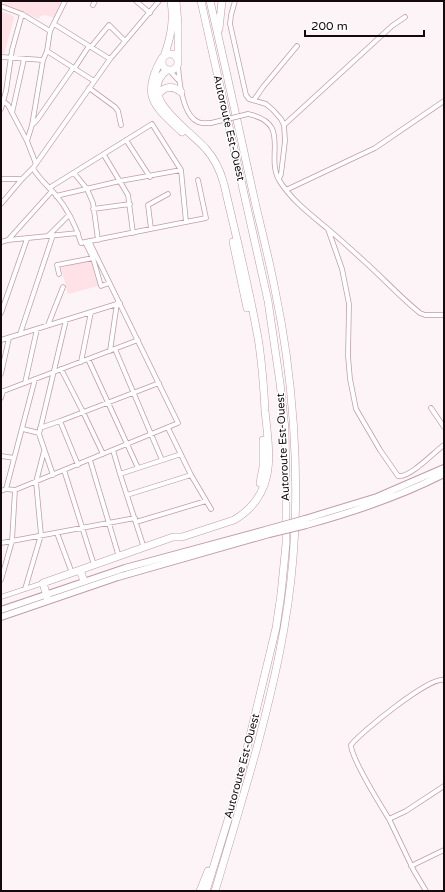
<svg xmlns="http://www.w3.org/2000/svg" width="445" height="892" viewBox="0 0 445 892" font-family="'Varela Round',sans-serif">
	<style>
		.built { fill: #ffe1e8 }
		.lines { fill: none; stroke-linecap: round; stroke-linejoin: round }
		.street-casing { stroke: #c39ca6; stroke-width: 5.5 }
		.primary-casing { stroke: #c39ca6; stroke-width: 8 }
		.highway-casing { stroke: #c39ca6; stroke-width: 8 }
		.street { stroke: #fff; stroke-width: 4 }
		.primary { stroke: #fff; stroke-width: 6 }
		.highway { stroke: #fff; stroke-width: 7 }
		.street-bridge-casing { stroke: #c39ca6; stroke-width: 5.5; stroke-linecap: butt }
		.primary-bridge-casing { stroke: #c39ca6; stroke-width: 8; stroke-linecap: butt }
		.street-bridge { stroke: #fff; stroke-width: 4 }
		.primary-bridge { stroke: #fff; stroke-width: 6 }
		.labels { text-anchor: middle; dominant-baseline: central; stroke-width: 3; stroke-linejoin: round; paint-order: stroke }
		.street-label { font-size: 11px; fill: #16090d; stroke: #fff }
	</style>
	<rect width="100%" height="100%" fill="#fcf4f6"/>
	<!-- built -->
	<path class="built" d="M6,1H62L55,18L45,15L40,16L39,19L4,4Z
		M1,11L12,15L14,18L4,54L1,53Z
		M91,259L98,286L68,294L61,268Z"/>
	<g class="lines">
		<!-- street casing -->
		<g class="street-casing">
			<path id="street" d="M136,1L150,13
				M235,1L231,15L230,24L246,95L249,99L266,104L273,110L281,119L284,125L285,141L281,174L279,179
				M93,5L95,1
				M1,6L22,14L50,31
				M54,24L110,59
				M91,47L109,25L125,41
				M47,51L94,81
				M1,57L43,60L47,51L50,31L65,1
				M178,65C179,80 182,115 198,122C202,124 207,123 211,123
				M74,69L89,46
				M170,71L179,81
				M89,88L115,107L118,111L121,125
				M254,100L263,87L297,46
				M3,101L8,105L27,141L36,164
				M1,109L6,91L12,50L22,14
				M12,113L24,59
				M248,114C292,123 265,155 279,180C291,200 311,215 328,229C341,240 353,251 365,262C383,278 401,298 420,313L425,315H444
				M32,125L37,120L73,68
				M284,125L392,26L405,17
				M126,140L150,177
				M27,141L32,125L43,60
				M104,155L128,195L133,233
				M33,168C38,178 48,186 55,194C67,208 76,226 81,243L85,242L93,258L101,286L109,283
				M74,173L87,189L93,203L98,240
				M1,179H22
				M49,188L152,124L181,170L186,222
				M286,190L375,148L444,101
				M56,196L120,181L181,170
				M1,204L22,179L33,168L110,59L159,1
				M93,209L130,204
				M151,229L148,205L168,194
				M328,229L342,269L349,304L348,356L350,379L356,409L380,450L398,476C410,478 434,452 444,445
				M48,236L69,215
				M8,240L52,191
				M1,242L8,240L78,233
				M85,242L206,218L198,180
				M59,274L57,265L93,258
				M1,313L27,239
				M48,325L63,287
				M20,334L53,235
				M1,340L120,303
				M115,349L162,460
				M110,351L117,303
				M88,359L138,468
				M81,362L91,312
				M61,369L83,412L103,454
				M1,374L9,338
				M25,383L37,329
				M1,392L138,340
				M1,398L3,391
				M431,408L444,427
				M60,421L78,465
				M40,428L60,421L159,383
				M168,428L191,475L211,509
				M23,429L39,433
				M113,450L120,474
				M1,456L14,458
				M90,460L119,557
				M64,470L94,565
				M53,475L39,434L66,320
				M6,489L35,379
				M1,491L6,489L15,490L178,423L89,241
				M127,495L191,475
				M136,522L206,501
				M57,533L72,573
				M1,543L135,518
				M144,548L120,474L181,454
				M1,580L12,541L15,490
				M25,589L41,535L36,482L44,451
				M1,597L43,583
				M389,819C381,806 351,758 351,745C361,732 430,676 444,680
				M411,866L444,850
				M426,891L414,871L389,819L406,811L444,786"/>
		</g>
		<!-- primary casing -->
		<g class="primary-casing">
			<path id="primary" d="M305,519L377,497L444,468
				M306,525C354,512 399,497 444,474
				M1,610L125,568L269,529
				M1,617L118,577L269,534"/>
		</g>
		<!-- highway casing -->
		<g class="highway-casing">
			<path id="highway" d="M176,1L178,24V59
				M201,1L268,301L280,383L285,429L286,482V544L281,594L276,628L236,794L206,891
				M210,1C225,65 239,129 253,193C260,225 269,258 275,290C293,375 300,473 293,558C288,624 273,687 256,751C243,798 229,844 215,891
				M219,29L222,1
				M162 62a8 8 0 1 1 16 0a8 8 0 1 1-16 0Z
				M164,56C171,37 174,21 171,1
				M162,58C140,96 154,106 182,132
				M158,95C164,86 173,85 181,92
				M233,242L247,308
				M260,483L263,467V440
				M80,570L84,581
				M48,600L43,583L173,537H182L234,520C251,510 263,494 267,475C271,456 267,430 265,411C264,389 262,366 259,344C250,290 236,237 224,184C220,170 215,159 206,149C190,130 134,96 167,70
				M200,891L208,871"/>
		</g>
		<!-- street -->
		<use href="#street" class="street"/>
		<!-- primary -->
		<use href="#primary" class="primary"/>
		<!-- highway -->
		<use href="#highway" class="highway"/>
		<!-- street-bridge casing -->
		<g class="street-bridge-casing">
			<path id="street-bridge" d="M211,123L248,114"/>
		</g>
		<!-- primary-bridge casing -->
		<g class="primary-bridge-casing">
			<path id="primary-bridge" d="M269,529L305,519
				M269,534L306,525"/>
		</g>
		<!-- street-bridge -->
		<use href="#street-bridge" class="street-bridge"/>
		<!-- primary-bridge -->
		<use href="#primary-bridge" class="primary-bridge"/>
	</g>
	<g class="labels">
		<!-- street labels -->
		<g class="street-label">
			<text transform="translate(229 128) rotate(77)">Autoroute Est-Ouest</text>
			<text transform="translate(283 447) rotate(-93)">Autoroute Est-Ouest</text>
			<text transform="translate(242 766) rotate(-75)">Autoroute Est-Ouest</text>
		</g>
	</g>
	<!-- border -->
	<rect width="445" height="892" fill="none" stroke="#16090d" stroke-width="4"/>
	<!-- scale -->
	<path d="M305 30v6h119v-6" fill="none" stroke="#16090d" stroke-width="2"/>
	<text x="311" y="30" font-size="12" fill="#16090d" stroke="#ffffff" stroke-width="3" paint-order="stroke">200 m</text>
</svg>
